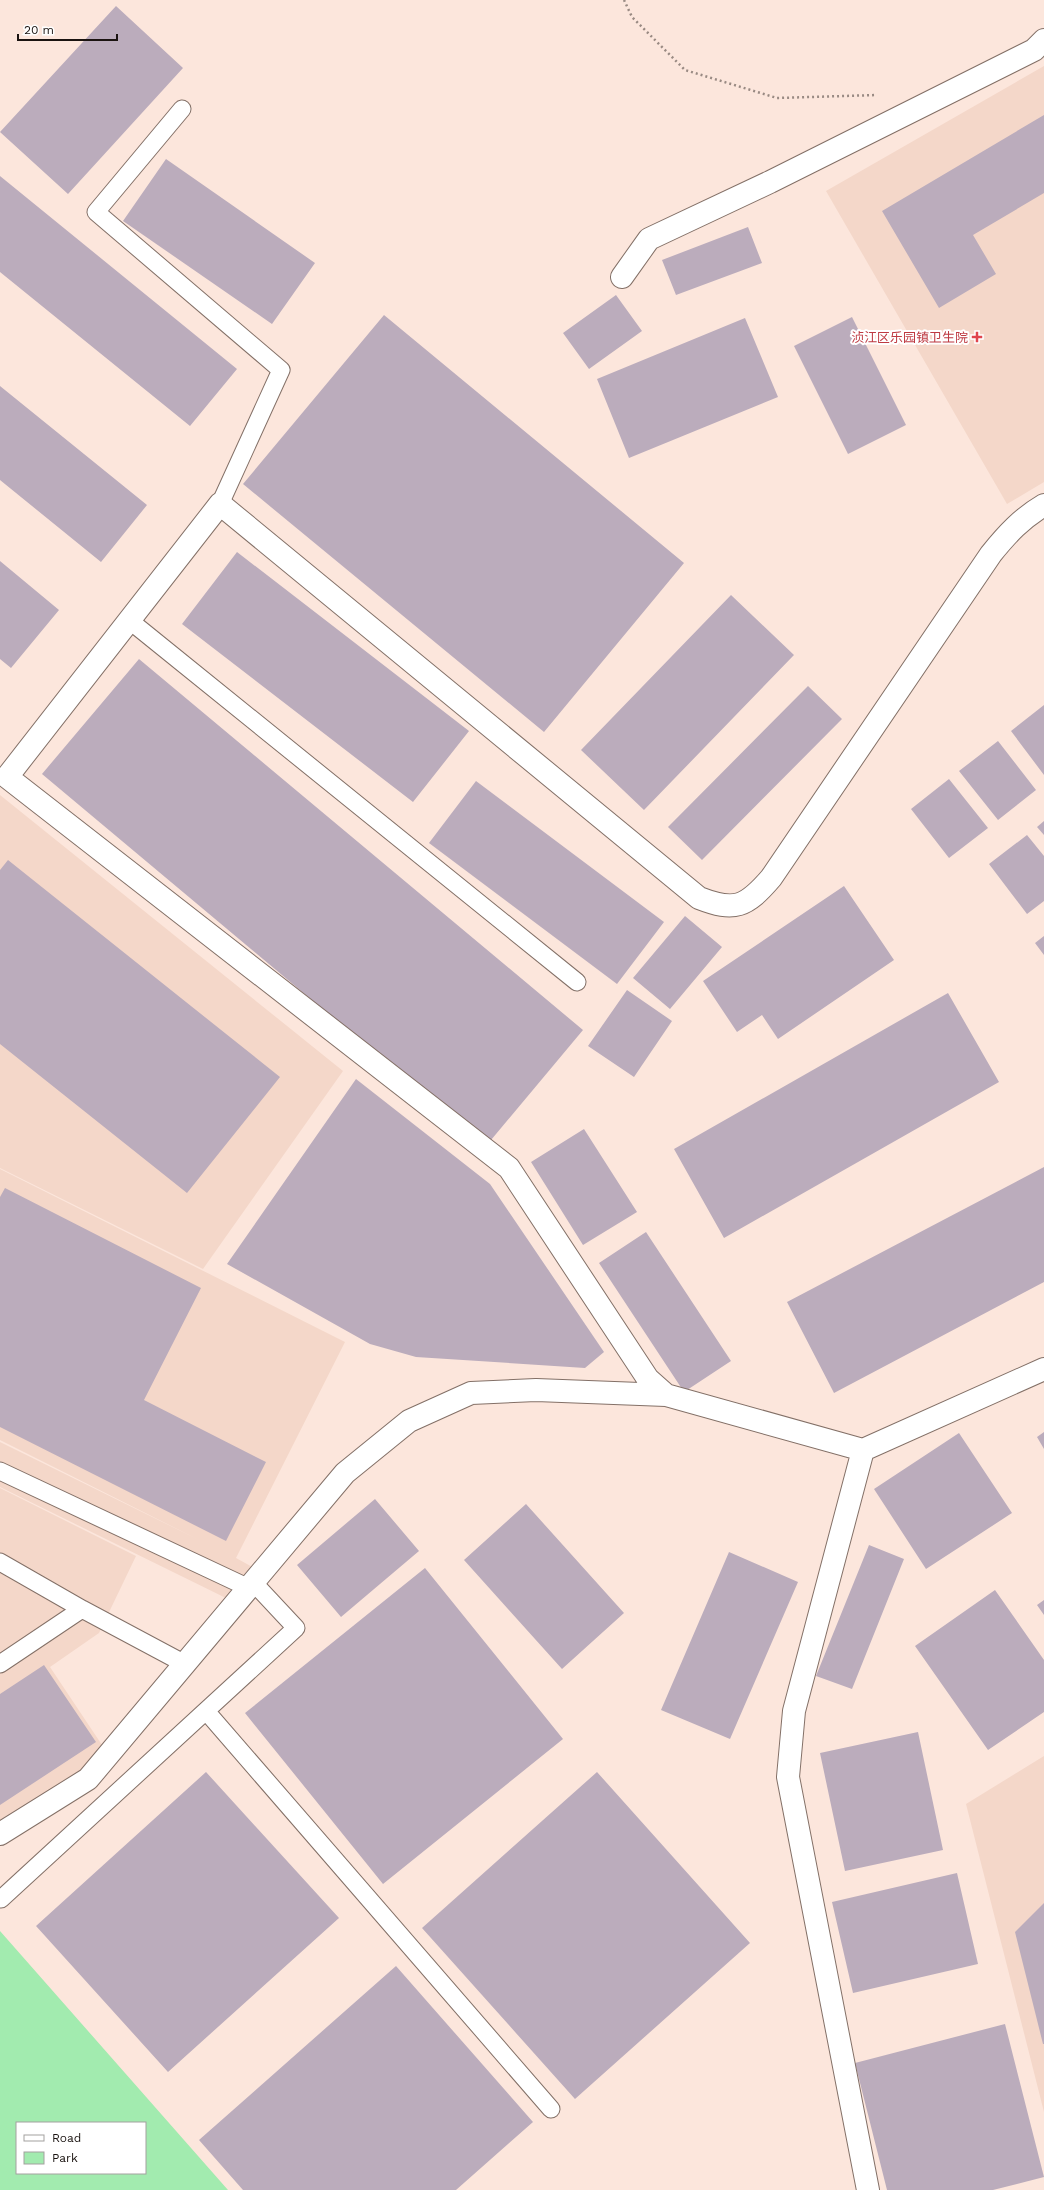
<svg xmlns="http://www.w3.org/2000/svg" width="1044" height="2190" viewBox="0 0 1044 2190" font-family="'Work Sans','Noto Sans SC',sans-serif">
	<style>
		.built { fill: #f4d7c9 }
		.green { fill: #a2ebaf; fill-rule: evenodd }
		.building { fill: #bbacbc }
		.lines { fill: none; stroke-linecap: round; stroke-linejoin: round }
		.lane-casing { stroke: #837067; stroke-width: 19 }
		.street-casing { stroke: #837067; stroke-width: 24 }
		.path { stroke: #998a83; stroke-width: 2.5; stroke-dasharray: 2 3; stroke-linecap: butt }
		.lane { stroke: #fff; stroke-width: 17 }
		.street { stroke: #fff; stroke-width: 22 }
		.health-dot { fill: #e0444e; stroke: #fff; stroke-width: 1.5 }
		.labels { text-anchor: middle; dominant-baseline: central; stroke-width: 4; stroke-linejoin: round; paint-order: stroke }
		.health-label { font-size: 13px; fill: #be3a42; stroke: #fff; text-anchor: end }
	</style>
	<rect width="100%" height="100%" fill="#fce6dc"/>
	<!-- built -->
	<path class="built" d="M1044,66V482L1007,504L826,191Z
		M0,795L343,1071L203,1269L0,1168Z
		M0,1169L345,1342L236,1558L258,1570L232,1601L0,1487V1442L197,1539L0,1440Z
		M0,1488L136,1556L99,1633L50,1667L106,1751L85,1777L0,1830Z
		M1044,1756V2112L966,1804Z"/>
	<!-- green -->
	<path class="green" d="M0,1931L228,2190H0ZM17,2123H145V2173H17Z"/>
	<!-- building -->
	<path class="building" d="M116,6L183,68L68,194L0,132Z
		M1044,115V193L973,235L996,274L939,308L882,211Z
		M166,159L315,263L272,324L123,221Z
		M0,176L237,369L190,426L0,272Z
		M748,227L762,263L676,295L662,260Z
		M616,295L642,331L589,369L563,333Z
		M384,315L684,563L544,732L243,484Z
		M852,317L906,425L848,454L794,346Z
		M745,318L778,397L629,458L597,379Z
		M0,386L147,505L101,562L0,480Z
		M237,552L469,731L413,802L182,624Z
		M0,561L59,610L11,668L0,659Z
		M731,595L794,655L644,810L581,750Z
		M139,659L583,1030L486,1146L42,774Z
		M808,686L842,719L702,860L668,827Z
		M1044,705V775L1011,731Z
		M998,741L1036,790L998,820L959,771Z
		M949,779L988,828L949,858L911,809Z
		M476,781L664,922L617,984L429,843Z
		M1044,821V835L1037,827Z
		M1027,835L1044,856V901L1027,914L989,864Z
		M8,860L280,1077L187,1193L0,1044V870Z
		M844,886L894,960L778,1039L762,1015L737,1032L703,981Z
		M685,916L722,947L670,1009L633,978Z
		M1044,936V955L1035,943Z
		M627,990L672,1021L634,1077L588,1046Z
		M948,993L999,1082L724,1238L674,1149Z
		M356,1079L490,1184L604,1352L585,1368L416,1357L370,1344L227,1264Z
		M584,1129L637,1212L583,1245L531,1162Z
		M1044,1167V1282L834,1393L787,1302Z
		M5,1188L201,1288L144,1400L266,1462L226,1541L0,1427V1197Z
		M646,1232L731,1361L684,1392L599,1263Z
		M1044,1432V1449L1037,1437Z
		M959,1433L1012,1513L926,1569L874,1489Z
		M375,1499L419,1551L341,1617L297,1565Z
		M526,1504L624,1613L562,1669L464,1560Z
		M869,1545L904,1559L852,1689L816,1676Z
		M729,1552L798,1582L730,1739L661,1710Z
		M425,1568L563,1739L383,1884L245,1713Z
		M995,1590L1044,1660V1712L988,1750L915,1646Z
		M1044,1600V1615L1037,1605Z
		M44,1665L96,1742L0,1805V1694Z
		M918,1732L943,1850L845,1871L820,1753Z
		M206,1772L339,1918L168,2072L36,1926Z
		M597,1772L750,1943L575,2099L422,1928Z
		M957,1873L978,1964L853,1993L832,1902Z
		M1044,1903V2044H1043L1015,1932Z
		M396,1966L533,2122L456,2190H243L199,2140Z
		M1005,2024L1044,2177L993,2190H887L855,2063Z"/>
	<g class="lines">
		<!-- lane casing -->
		<g class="lane-casing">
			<path id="lane" d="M182,109L96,212L281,370L220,504
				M129,620L577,982
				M0,1471L249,1588
				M0,1562L82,1609
				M0,1664L82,1609L185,1664
				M206,1711L551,2109
				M1,1899L296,1628L253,1582"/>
		</g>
		<!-- street casing -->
		<g class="street-casing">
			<path id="street" d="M622,277L649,239L770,182L1034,50L1044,40
				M863,1450L666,1395L648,1379L509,1168L7,777L220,504L699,898C735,912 746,907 771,878L991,554C1007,534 1022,518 1044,505
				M0,1834L88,1779L345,1473L409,1421L471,1393L536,1390L666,1395
				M868,2190L788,1777L794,1711L863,1450L1044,1369"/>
		</g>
		<!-- path -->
		<path class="path" d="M624,0L632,17L685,70L777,98L877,95"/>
		<!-- lane -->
		<use href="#lane" class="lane"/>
		<!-- street -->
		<use href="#street" class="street"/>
	</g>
	<!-- markers -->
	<path class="health-dot" d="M975 331h4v4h4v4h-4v4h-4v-4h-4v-4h4z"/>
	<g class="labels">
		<!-- health labels -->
		<g class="health-label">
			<text x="968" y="337">浈江区乐园镇卫生院</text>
		</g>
	</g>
	<!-- legend -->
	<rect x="16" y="2122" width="130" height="52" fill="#ffffff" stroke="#a3a19f"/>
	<rect x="24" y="2135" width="20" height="6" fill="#ffffff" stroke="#a3a19f"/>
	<text x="52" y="2142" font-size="12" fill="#1a1310">Road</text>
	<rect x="24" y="2152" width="20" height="12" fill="#a2ebaf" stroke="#a3a19f"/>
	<text x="52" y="2162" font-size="12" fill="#1a1310">Park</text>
	<!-- scale -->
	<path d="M18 34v6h99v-6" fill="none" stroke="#1a1310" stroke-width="2"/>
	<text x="24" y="34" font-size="12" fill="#1a1310" stroke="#ffffff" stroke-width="3" paint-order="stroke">20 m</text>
</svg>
